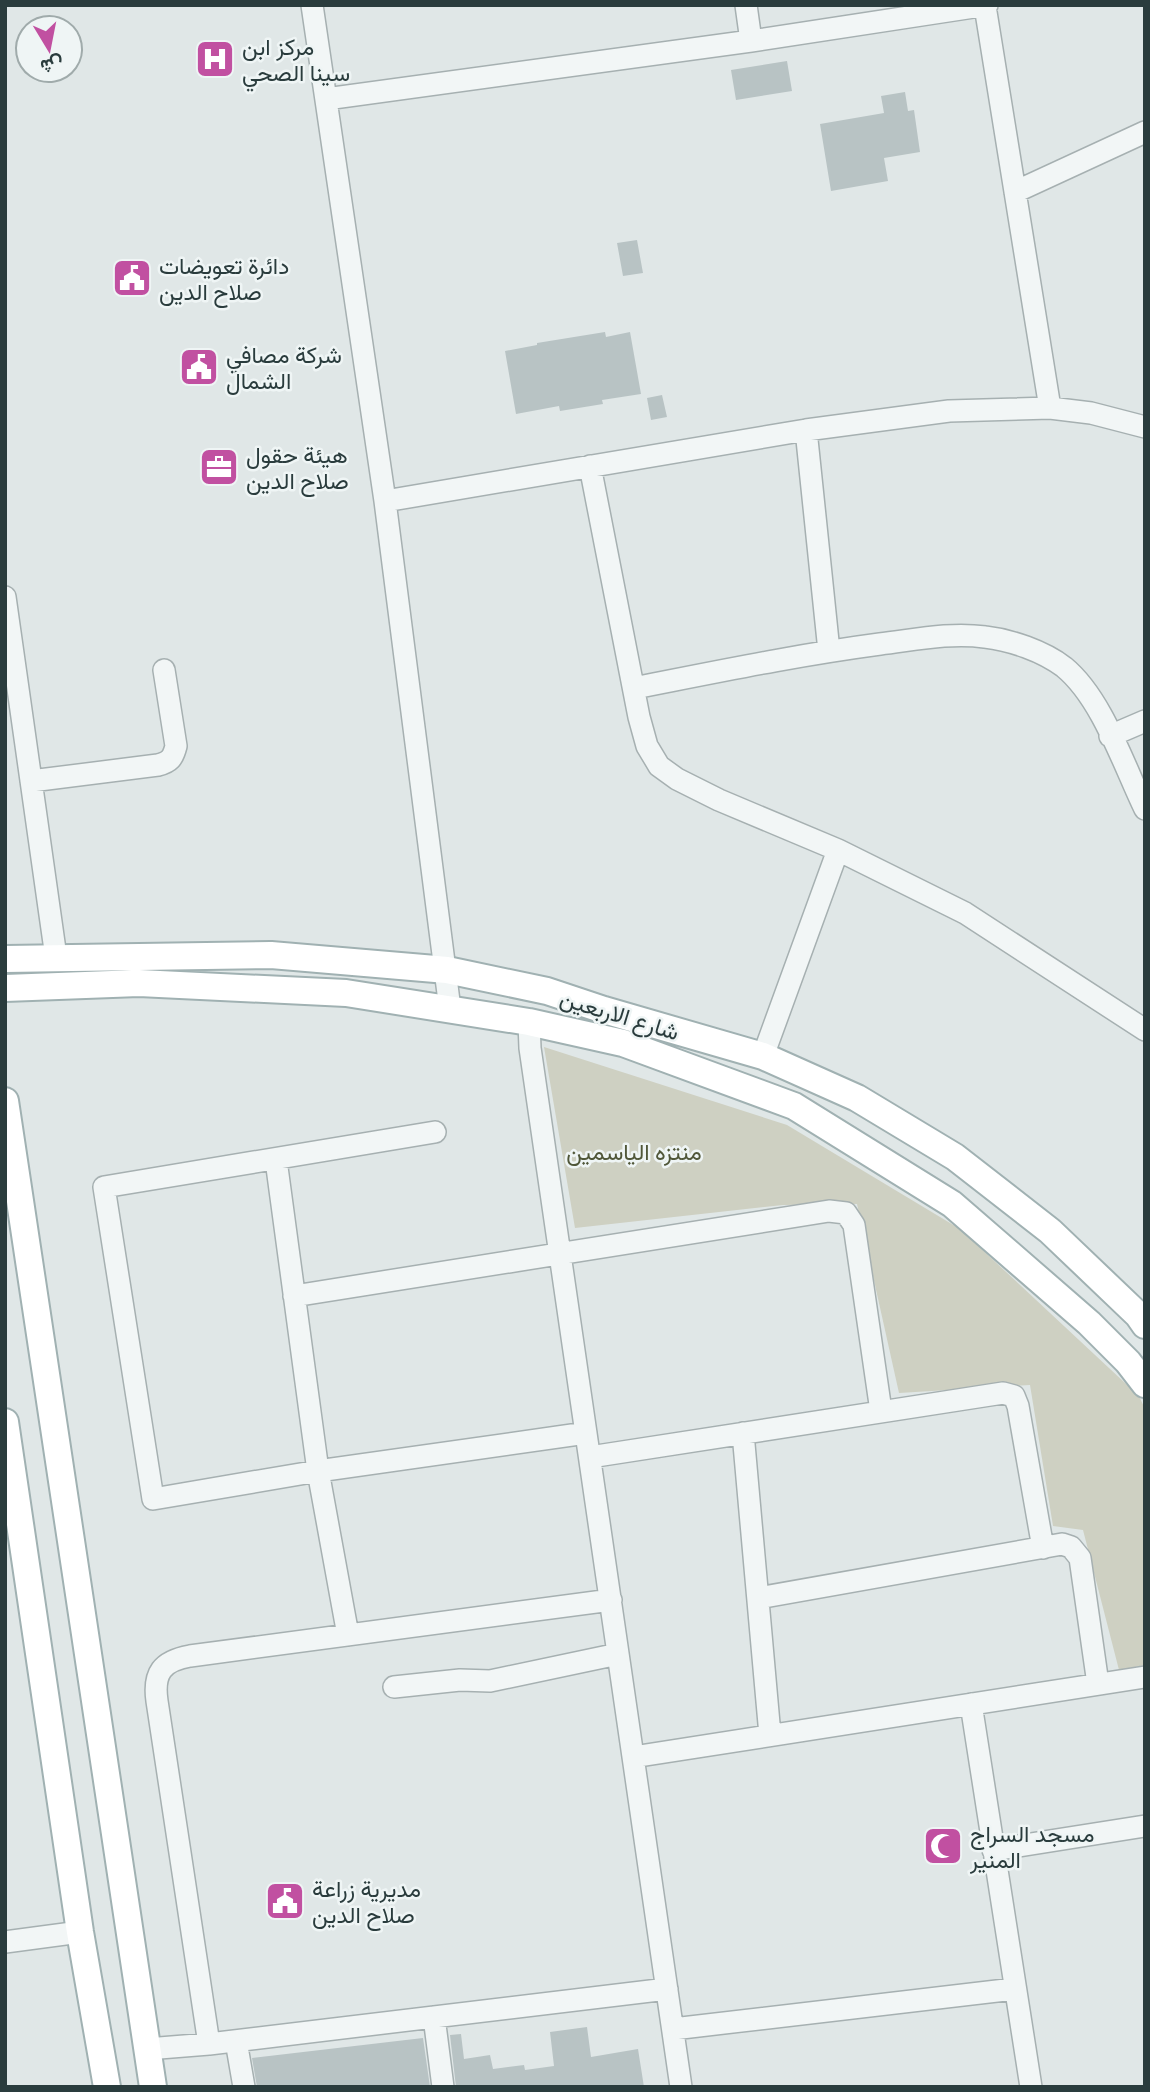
<svg xmlns="http://www.w3.org/2000/svg" width="1150" height="2092" viewBox="0 0 1150 2092" font-family="'IBM Plex Sans',Vazirmatn,sans-serif">
	<style>
		.green { fill: #ced0c2 }
		.building { fill: #b8c3c4 }
		.lines { fill: none; stroke-linecap: round; stroke-linejoin: round }
		.minor-casing { stroke: #a6b0b1; stroke-width: 24 }
		.major-casing { stroke: #a0b1b2; stroke-width: 30 }
		.minor { stroke: #f2f6f6; stroke-width: 21 }
		.major { stroke: #fff; stroke-width: 26 }
		.labels { text-anchor: middle; dominant-baseline: central; stroke-width: 5; stroke-linejoin: round; paint-order: stroke }
		.poi-label { font-size: 23px; fill: #2a3c3d; stroke: #eff5f5; text-anchor: start }
		.street-label { font-size: 23px; fill: #2a3c3d; stroke: #eff5f5 }
		.park-label { font-size: 23px; fill: #505739; stroke: #eff5f5 }
	</style>
	<rect width="100%" height="100%" fill="#e0e7e7"/>
	<!-- green -->
	<path class="green" d="M544,1047L787,1125L960,1229L1139,1396L1145,1409V1665L1119,1670L1083,1530L1053,1526L1030,1385L899,1393L857,1204L783,1205L575,1228Z"/>
	<!-- building -->
	<path class="building" d="M787,61L792,91L736,100L731,70Z
		M905,92L908,111L914,110L920,152L884,158L888,181L831,191L820,124L884,113L881,96Z
		M637,240L643,273L623,276L617,243Z
		M605,332L606,337L630,332L641,394L602,400L603,404L560,411L559,406L516,414L505,351L537,345V343Z
		M662,395L667,417L651,420L647,398Z
		M587,2027L591,2057L638,2049L644,2087H456L450,2035L461,2034L464,2059L490,2055L493,2069L524,2065L525,2070L554,2066L550,2032Z
		M423,2038L430,2087H257L252,2058Z"/>
	<g class="lines">
		<!-- minor casing -->
		<g class="minor-casing">
			<path id="minor" d="M312,5L385,501L450,1009
				M746,5L751,41
				M985,6L1050,408
				M326,99L751,41L987,5
				M1015,192L1145,132
				M806,430L829,651
				M590,466L639,717L647,746L659,766L677,779L719,800L838,850L965,913L1145,1030
				M385,501L806,430L949,411L1050,408L1091,413L1145,427
				M5,597L56,957
				M634,688C716,672 797,655 880,644C914,640 950,632 985,637C1011,640 1043,651 1064,667C1102,698 1124,766 1145,809
				M1110,736L1145,721
				M31,781L158,765C170,762 173,758 176,746L164,670
				M529,1022L530,1048L681,2087
				M763,1056L838,850
				M435,1132L104,1187L153,1499L318,1471L586,1433
				M276,1160L318,1471L348,1635
				M294,1296L829,1211L846,1213L854,1225L881,1411
				M743,1433L770,1735
				M590,1457L1003,1393L1014,1396L1018,1406L1043,1548
				M758,1598L1062,1544L1071,1547L1080,1558L1098,1684
				M394,1687L460,1680L490,1681L618,1654
				M971,1704L1031,2087
				M633,1757L1145,1677
				M993,1850L1145,1826
				M5,1942L80,1932
				M434,2017L443,2087
				M673,2029L1014,1989
				M236,2041L244,2087
				M209,2044L157,1701C153,1673 162,1661 190,1656L611,1600
				M147,2049L209,2044L667,1989"/>
		</g>
		<!-- major casing -->
		<g class="major-casing">
			<path id="major" d="M5,959L271,955L447,970L547,991L604,1010L763,1056L857,1098L955,1157L1050,1231L1138,1315L1145,1325
				M5,988L139,983L346,993L529,1022L623,1043L794,1106L952,1204L1089,1323L1128,1362L1145,1384
				M5,1101L153,2087
				M5,1422L80,1932L107,2087"/>
		</g>
		<!-- minor -->
		<use href="#minor" class="minor"/>
		<!-- major -->
		<use href="#major" class="major"/>
	</g>
	<!-- icons -->
	<defs>
		<g id="hospital-square" transform="scale(2.0125)"><rect x="-9" y="-9" width="18" height="18" rx="4" fill="#c150a1" stroke="#eff5f5"/><path d="M-5-5h3v3.5h4V-5h3V5h-3V1.5h-4V5h-3Z" fill="#fff"/></g>
		<g id="civic-square" transform="scale(2.0125)"><rect x="-9" y="-9" width="18" height="18" rx="4" fill="#c150a1" stroke="#eff5f5"/><path d="M-.6-6.5H3V-4.5H.6V-3L4-1V1h2V6H-6V1h2V-1L-.6-3ZM-1.2 2.5V6h2.4V2.5Z" fill="#fff"/></g>
		<g id="office-square" transform="scale(2.0125)"><rect x="-9" y="-9" width="18" height="18" rx="4" fill="#c150a1" stroke="#eff5f5"/><path d="M-6-3h4V-5.5h4V-3h4V5H-6ZM-1-4.5V-3h2v-1.5ZM-6 0V1H6V0Z" fill="#fff"/></g>
		<g id="mosque-square" transform="scale(2.0125)"><rect x="-9" y="-9" width="18" height="18" rx="4" fill="#c150a1" stroke="#eff5f5"/><path d="M3.5-4.9A6 6 0 1 0 3.5 4.9A5 5 0 1 1 3.5-4.9Z" fill="#fff"/></g>
	</defs>
	<g fill-rule="evenodd">
		<use href="#hospital-square" x="215" y="59"/>
		<use href="#civic-square" x="132" y="278"/>
		<use href="#civic-square" x="199" y="367"/>
		<use href="#office-square" x="219" y="467"/>
		<use href="#mosque-square" x="943" y="1846"/>
		<use href="#civic-square" x="285" y="1901"/>
	</g>
	<g class="labels">
		<!-- poi labels -->
		<g class="poi-label">
			<text x="242" y="46">مركز ابن<tspan x="242" dy="26">سينا الصحي</tspan></text>
			<text x="159" y="265">دائرة تعويضات<tspan x="159" dy="26">صلاح الدين</tspan></text>
			<text x="226" y="354">شركة مصافي<tspan x="226" dy="26">الشمال</tspan></text>
			<text x="246" y="454">هيئة حقول<tspan x="246" dy="26">صلاح الدين</tspan></text>
			<text x="970" y="1833">مسجد السراج<tspan x="970" dy="26">المنير</tspan></text>
			<text x="312" y="1888">مديرية زراعة<tspan x="312" dy="26">صلاح الدين</tspan></text>
		</g>
		<!-- street labels -->
		<g class="street-label">
			<text transform="translate(620 1014) rotate(17)">شارع الاربعين</text>
		</g>
		<!-- park labels -->
		<g class="park-label">
			<text x="634" y="1151">منتزه الياسمين</text>
		</g>
	</g>
	<!-- border -->
	<rect width="1150" height="2092" fill="none" stroke="#2a3c3d" stroke-width="14"/>
	<!-- north arrow -->
	<g transform="translate(49 49) rotate(170)"><circle r="33" fill="#eff5f5" stroke="#a0abab" stroke-width="2"/>
	<path d="M0-5L12 26L0 18L-12 26Z" fill="#c150a1"/>
	<text y="-10" font-size="19" font-weight="bold" text-anchor="middle" fill="#2a3c3d">ش</text>
	</g>
</svg>
